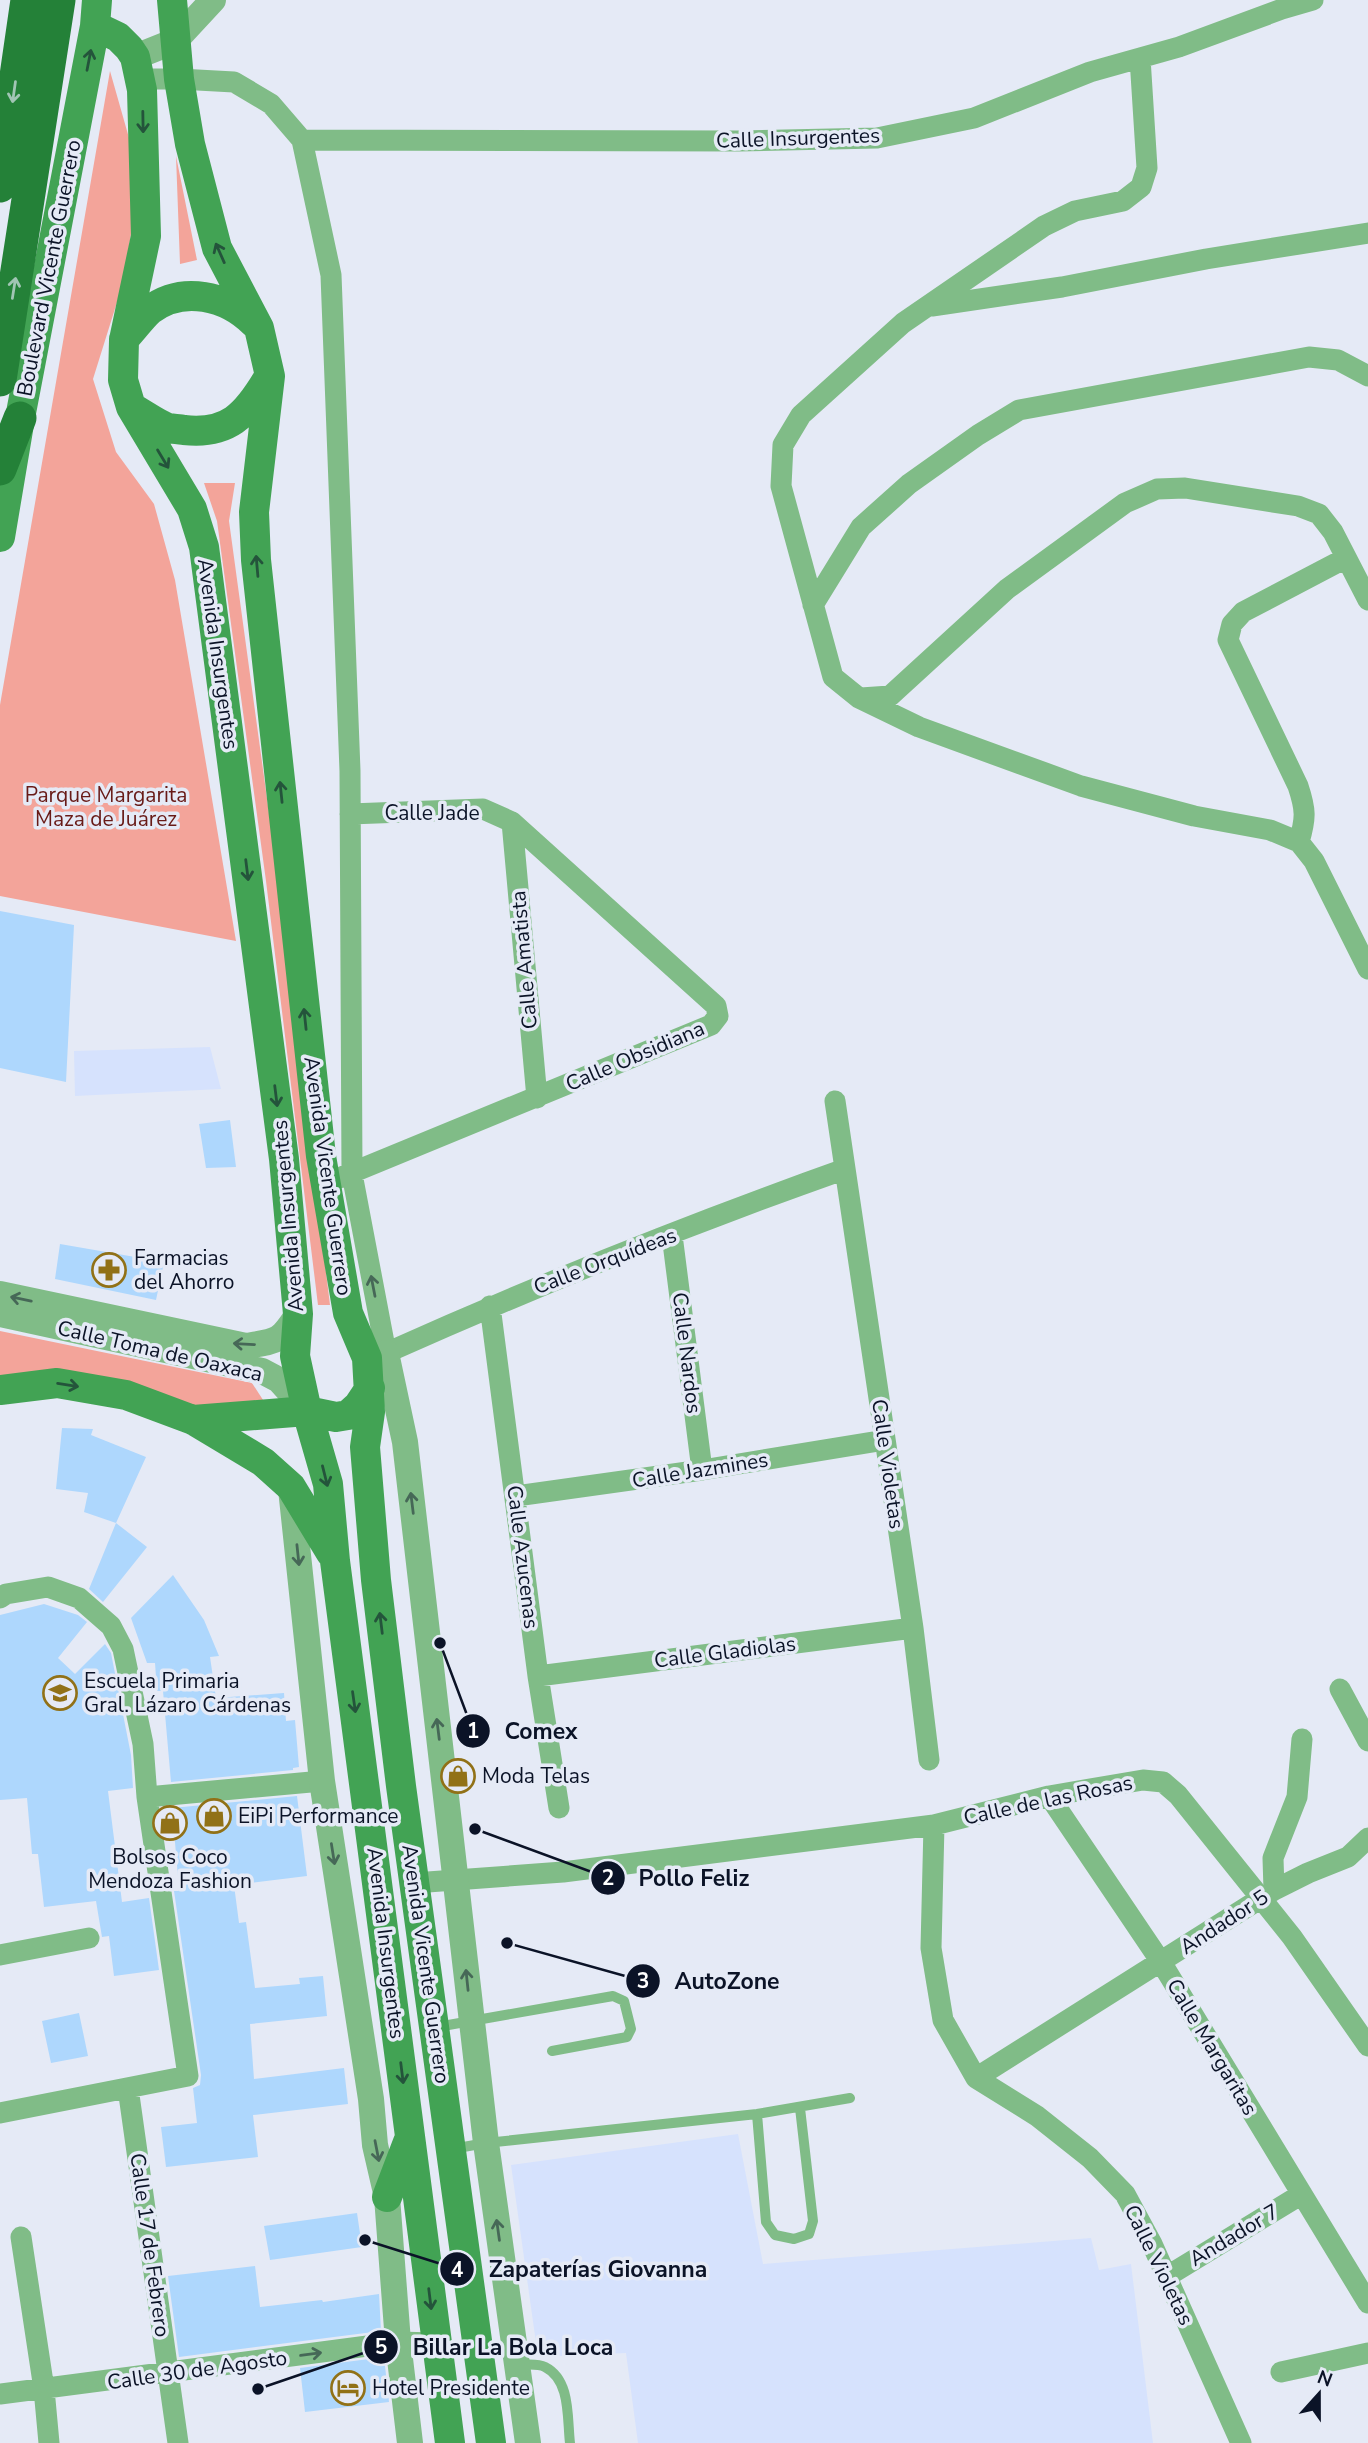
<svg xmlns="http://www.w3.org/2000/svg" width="1368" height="2443" viewBox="0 0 1368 2443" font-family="'Nunito Sans',sans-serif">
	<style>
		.built { fill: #d6e2fd }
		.green { fill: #f3a49a }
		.building { fill: #aed7fd }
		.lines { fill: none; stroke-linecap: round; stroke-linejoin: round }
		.service { stroke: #80bc87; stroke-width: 10 }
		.minor { stroke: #80bc87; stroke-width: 21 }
		.tertiary { stroke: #80bc87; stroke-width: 26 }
		.secondary { stroke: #42a354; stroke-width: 30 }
		.trunk { stroke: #248138; stroke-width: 33 }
		.oneway { stroke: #24543b }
		.oneway2 { stroke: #a1c5b4 }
		.oneway3 { stroke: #466857 }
		.labels { text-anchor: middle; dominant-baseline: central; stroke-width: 7; stroke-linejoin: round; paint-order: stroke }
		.street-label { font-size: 21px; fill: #0b1327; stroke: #e5eaf6 }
		.park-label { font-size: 21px; fill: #681a17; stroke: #e5eaf6 }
		.poi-label { font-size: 21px; fill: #0b1327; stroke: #e5eaf6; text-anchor: start }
		.leader { fill: none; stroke: #0b1327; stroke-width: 2.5 }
		.callout-dot { fill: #0b1327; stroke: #e5eaf6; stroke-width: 2.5 }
		.mark-label { font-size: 21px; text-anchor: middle; font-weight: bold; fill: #fff }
		.callout-label { font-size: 23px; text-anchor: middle; font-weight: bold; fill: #0b1327; stroke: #e5eaf6; stroke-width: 7; stroke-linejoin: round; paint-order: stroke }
	</style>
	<rect width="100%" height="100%" fill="#e5eaf6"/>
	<!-- built -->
	<path class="built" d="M210,1047L221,1089L75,1096L74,1051Z
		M738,2134L763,2264L1091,2238L1099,2270L1131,2264L1153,2443H638L626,2353L538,2357L511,2165Z"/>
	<!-- green -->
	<path class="green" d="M110,71L131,145L132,228L123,283L93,379L116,452L154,504L175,580L236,941L0,896V705Z
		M176,156L197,260L180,264Z
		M204,483H235L229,521L278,879L330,1305H318L266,881L217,521Z
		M0,1331L252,1383L265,1403L248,1415L194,1405L0,1387Z"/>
	<!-- building -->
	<path class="building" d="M0,911L74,925L66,1082L0,1068Z
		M230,1120L236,1167L206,1168L199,1124Z
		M60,1244L164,1262L156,1300L55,1279Z
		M62,1428L93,1429L91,1435L146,1457L116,1523L84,1512L88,1493L56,1489Z
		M116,1523L147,1547L103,1602L89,1589Z
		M173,1575L204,1620L219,1656L210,1657L216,1698L284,1693L286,1721L295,1720L299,1767L293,1768V1770L171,1782L163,1691H157L155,1663H147L131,1618Z
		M44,1604L78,1615L87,1622L58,1658L75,1674L105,1644L111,1653L131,1755L133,1788L108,1791L122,1902L149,1898L159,1970L114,1976L109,1936L102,1937L96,1901L44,1907L38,1854H32L27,1798L0,1800V1615Z
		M297,1796L307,1876L234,1885L239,1923L246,1922L255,1988L300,1984L299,1978L323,1976L327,2016L250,2024L254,2079L344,2068L348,2104L253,2115L258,2157L166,2167L161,2127L197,2123L193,2088L200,2085L201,2075L174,1891H178V1877L172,1808Z
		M79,2013L88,2056L51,2063L42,2021Z
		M357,2213L362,2247L270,2260L264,2226Z
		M255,2266L260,2307L322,2300L323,2302L379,2294L381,2331L179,2357L168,2276Z
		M384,2357L389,2402L305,2412L300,2368Z"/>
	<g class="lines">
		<!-- service -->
		<path class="service" d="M437,2027L613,1996L624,2001L631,2029L627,2037L552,2051
			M757,2114L766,2222L775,2235L794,2239L809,2234L813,2221L800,2108
			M452,2149L486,2143L757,2114L850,2098
			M517,2365C525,2365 537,2363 545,2367C571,2380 567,2418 570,2443"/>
		<!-- minor -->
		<path class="minor" d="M1140,58L1147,168L1141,187L1123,201L1075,211L1044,226L903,323L801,415L783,445L781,486L833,677L859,698L919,727L1081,786L1194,816L1270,830L1299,842
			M140,79H179L234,82L271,104L302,140L331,275L350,771L352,1174L386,1353C536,1286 690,1224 845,1169
			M302,140L739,141L877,138L974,118L1090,72L1179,47L1282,9L1313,0
			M932,306L1062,287L1206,259L1368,233
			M813,605L861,527L909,484L978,435L1019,410L1309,357L1338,360L1368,376
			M861,698L890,696L1007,589L1125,503L1157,489L1185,488L1298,506L1319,514L1333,532L1368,600
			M512,822L537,1098
			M1299,842C1306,818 1306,810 1298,786L1228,640L1232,624L1243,612L1346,558
			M1299,842L1314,861L1368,969
			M835,1101L913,1628L929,1760
			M339,1178L711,1025L718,1016L716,1006L512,822L483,809L350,814
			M672,1235L702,1470
			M490,1306L538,1676L559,1808
			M516,1496L702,1470L885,1440
			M0,1598L6,1594L48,1587L79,1598L111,1626L123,1649L143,1744L147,1797L188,2076L0,2113
			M538,1676L913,1628
			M1340,1689L1368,1741
			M1049,1796L1161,1962L1368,2303
			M147,1797L322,1781
			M934,1825L931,1948L943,2020L976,2078L1037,2116L1090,2158L1125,2194L1152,2244L1241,2443
			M414,1883L563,1872L934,1825L1049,1796L1143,1780L1163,1782L1178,1795L1292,1937L1368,2046
			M1274,1890L1273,1858L1297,1797L1302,1739
			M0,1955L89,1938
			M976,2078L1274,1890L1308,1873L1348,1857L1368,1838
			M128,2088L178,2443
			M21,2237L44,2389L49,2443
			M1166,2277L1302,2194
			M1281,2372L1368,2353
			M0,2394L398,2342L435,2343"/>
		<!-- tertiary -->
		<path class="tertiary" d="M135,57L175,41L213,0
			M0,1294L246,1346C278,1341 280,1342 298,1314
			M0,1314L262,1371L279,1380L307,1411
			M367,1358L386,1353L405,1442L486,2143L528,2443
			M291,1489L322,1781L371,2099L375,2145L387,2197L398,2342L410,2443"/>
		<!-- secondary -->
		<path class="secondary" d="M172,0L179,79L190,144L217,248L259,328L270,376L254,512L256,560L321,1156L348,1313L367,1358L370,1412L365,1447L376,1580L401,1786L491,2443
			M95,26L118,37L129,48L135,57L142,90L146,236L124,340L123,380L131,407L192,509L204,547L284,1159L298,1314L295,1356L307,1411L328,1484L335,1561L450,2443
			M124,339C133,330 141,318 150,310C183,285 227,296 254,323
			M134,409C145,415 157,424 168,428C173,429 179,429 184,430C228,435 246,415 267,380
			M0,537L20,418L95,26L97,0
			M0,1390L57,1383L126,1395L193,1420L263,1462L291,1487L331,1553
			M193,1420L307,1411L336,1417L348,1415L358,1406L370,1388
			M387,2197L408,2142"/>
		<!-- trunk -->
		<path class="trunk" d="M0,186L27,0
			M0,380L59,0
			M0,469L20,418"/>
	</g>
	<!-- one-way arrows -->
	<defs><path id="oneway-shaft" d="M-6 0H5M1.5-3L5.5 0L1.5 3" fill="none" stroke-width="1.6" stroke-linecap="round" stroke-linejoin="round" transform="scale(1.75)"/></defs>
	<g class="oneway">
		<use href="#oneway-shaft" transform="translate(89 60) rotate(-79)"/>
		<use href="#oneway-shaft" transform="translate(143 122) rotate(89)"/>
		<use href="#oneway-shaft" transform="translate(220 253) rotate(-114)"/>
		<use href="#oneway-shaft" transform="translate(163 459) rotate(59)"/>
		<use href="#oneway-shaft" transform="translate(257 566) rotate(-95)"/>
		<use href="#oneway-shaft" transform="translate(281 792) rotate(-96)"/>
		<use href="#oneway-shaft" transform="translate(247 870) rotate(83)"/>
		<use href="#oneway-shaft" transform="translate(305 1019) rotate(-96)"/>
		<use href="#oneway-shaft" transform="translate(276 1096) rotate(83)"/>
		<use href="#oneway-shaft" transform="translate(68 1385) rotate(9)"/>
		<use href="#oneway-shaft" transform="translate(325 1476) rotate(76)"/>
		<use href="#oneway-shaft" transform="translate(381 1623) rotate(-97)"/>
		<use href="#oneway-shaft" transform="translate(354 1702) rotate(82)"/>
		<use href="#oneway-shaft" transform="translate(402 2073) rotate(83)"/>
		<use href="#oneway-shaft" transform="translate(430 2299) rotate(83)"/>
	</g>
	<g class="oneway2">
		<use href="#oneway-shaft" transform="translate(14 92) rotate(98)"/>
		<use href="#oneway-shaft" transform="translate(14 288) rotate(-81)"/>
	</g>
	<g class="oneway3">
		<use href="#oneway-shaft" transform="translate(373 1286) rotate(-101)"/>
		<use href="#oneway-shaft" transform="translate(21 1299) rotate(-168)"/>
		<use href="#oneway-shaft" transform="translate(244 1344) rotate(-177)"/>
		<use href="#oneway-shaft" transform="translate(412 1503) rotate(-97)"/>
		<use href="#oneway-shaft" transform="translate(298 1555) rotate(84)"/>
		<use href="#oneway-shaft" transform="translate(438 1729) rotate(-97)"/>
		<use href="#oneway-shaft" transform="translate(333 1854) rotate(81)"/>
		<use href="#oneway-shaft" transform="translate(467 1980) rotate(-96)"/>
		<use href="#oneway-shaft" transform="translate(377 2151) rotate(79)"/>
		<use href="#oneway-shaft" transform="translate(498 2230) rotate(-98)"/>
		<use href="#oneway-shaft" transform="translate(311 2354) rotate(-8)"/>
	</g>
	<!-- icons -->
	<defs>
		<g id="pharmacy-ring" transform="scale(1.75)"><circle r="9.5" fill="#e5eaf6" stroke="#917117" stroke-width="1.5"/><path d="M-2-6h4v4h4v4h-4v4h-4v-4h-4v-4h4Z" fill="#917117"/></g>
		<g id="school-ring" transform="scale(1.75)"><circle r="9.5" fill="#e5eaf6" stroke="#917117" stroke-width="1.5"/><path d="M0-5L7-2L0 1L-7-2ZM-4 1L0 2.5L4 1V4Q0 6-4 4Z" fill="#917117"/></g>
		<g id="shop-ring" transform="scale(1.75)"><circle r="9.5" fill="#e5eaf6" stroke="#917117" stroke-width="1.5"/><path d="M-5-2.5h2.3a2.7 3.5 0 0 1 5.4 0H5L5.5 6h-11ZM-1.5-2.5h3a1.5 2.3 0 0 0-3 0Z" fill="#917117"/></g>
		<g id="hotel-ring" transform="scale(1.75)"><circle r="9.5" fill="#e5eaf6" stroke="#917117" stroke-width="1.5"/><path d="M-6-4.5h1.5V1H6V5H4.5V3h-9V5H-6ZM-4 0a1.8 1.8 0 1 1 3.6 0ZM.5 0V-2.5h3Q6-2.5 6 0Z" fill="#917117"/></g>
	</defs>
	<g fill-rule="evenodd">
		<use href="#pharmacy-ring" x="109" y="1270"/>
		<use href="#school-ring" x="60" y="1693"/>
		<use href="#shop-ring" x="458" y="1776"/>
		<use href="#shop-ring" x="214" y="1816"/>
		<use href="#shop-ring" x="170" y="1823"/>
		<use href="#hotel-ring" x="348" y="2388"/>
	</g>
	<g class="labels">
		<!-- street labels -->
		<g class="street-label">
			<text transform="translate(798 138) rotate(-2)">Calle Insurgentes</text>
			<text transform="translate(49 268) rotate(-79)">Boulevard Vicente Guerrero</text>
			<text transform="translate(218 654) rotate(82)">Avenida Insurgentes</text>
			<text x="432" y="813">Calle Jade</text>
			<text transform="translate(524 960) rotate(-95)">Calle Amatista</text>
			<text transform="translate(635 1056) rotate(-23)">Calle Obsidiana</text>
			<text transform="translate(328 1176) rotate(82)">Avenida Vicente Guerrero</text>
			<text transform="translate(288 1216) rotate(-95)">Avenida Insurgentes</text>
			<text transform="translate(605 1261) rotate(-21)">Calle Orquídeas</text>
			<text transform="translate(160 1351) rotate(13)">Calle Toma de Oaxaca</text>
			<text transform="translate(687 1353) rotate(83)">Calle Nardos</text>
			<text transform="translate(888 1464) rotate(82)">Calle Violetas</text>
			<text transform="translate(700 1470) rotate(-9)">Calle Jazmines</text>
			<text transform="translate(523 1557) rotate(83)">Calle Azucenas</text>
			<text transform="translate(725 1652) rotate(-7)">Calle Gladiolas</text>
			<text transform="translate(1048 1800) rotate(-12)">Calle de las Rosas</text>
			<text transform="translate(1224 1922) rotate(-33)">Andador 5</text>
			<text transform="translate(386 1943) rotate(83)">Avenida Insurgentes</text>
			<text transform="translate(426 1964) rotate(82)">Avenida Vicente Guerrero</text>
			<text transform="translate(1212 2047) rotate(59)">Calle Margaritas</text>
			<text transform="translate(1234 2235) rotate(-31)">Andador 7</text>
			<text transform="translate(150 2245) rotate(82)">Calle 17 de Febrero</text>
			<text transform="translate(1159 2265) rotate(64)">Calle Violetas</text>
			<text transform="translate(197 2370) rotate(-8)">Calle 30 de Agosto</text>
		</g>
		<!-- park labels -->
		<g class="park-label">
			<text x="106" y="795">Parque Margarita<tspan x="106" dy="24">Maza de Juárez</tspan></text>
		</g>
		<!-- poi labels -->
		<g class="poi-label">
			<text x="134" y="1258">Farmacias<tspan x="134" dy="24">del Ahorro</tspan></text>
			<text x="84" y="1681">Escuela Primaria<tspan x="84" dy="24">Gral. Lázaro Cárdenas</tspan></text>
			<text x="482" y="1776">Moda Telas</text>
			<text x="238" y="1816">EiPi Performance</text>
			<text x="170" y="1857" text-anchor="middle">Bolsos Coco<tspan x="170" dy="24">Mendoza Fashion</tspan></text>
			<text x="372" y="2388">Hotel Presidente</text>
		</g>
	</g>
	<!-- callouts -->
	<path class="leader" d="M440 1643L473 1731M475 1829L608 1878M507 1943L643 1981M365 2240L457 2269M258 2389L381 2347"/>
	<g class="callout-dot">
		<circle cx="440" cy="1643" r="7"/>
		<circle cx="475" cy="1829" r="7"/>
		<circle cx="507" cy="1943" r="7"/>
		<circle cx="365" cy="2240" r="7"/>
		<circle cx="258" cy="2389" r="7"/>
		<circle cx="473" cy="1731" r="18"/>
		<circle cx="608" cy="1878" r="18"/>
		<circle cx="643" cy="1981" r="18"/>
		<circle cx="457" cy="2269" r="18"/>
		<circle cx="381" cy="2347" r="18"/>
	</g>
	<g class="mark-label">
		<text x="473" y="1738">1</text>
		<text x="608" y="1885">2</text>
		<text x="643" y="1988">3</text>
		<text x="457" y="2277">4</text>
		<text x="381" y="2354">5</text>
	</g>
	<g class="callout-label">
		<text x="541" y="1739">Comex</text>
		<text x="694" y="1886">Pollo Feliz</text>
		<text x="727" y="1989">AutoZone</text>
		<text x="598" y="2277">Zapaterías Giovanna</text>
		<text x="513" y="2355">Billar La Bola Loca</text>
	</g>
	<!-- north arrow -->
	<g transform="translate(1319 2394) rotate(21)" stroke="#e5eaf6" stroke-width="5" paint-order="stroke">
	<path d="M0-5L12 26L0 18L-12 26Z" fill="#0b1327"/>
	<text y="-10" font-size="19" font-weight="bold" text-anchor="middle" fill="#0b1327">N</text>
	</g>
</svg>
